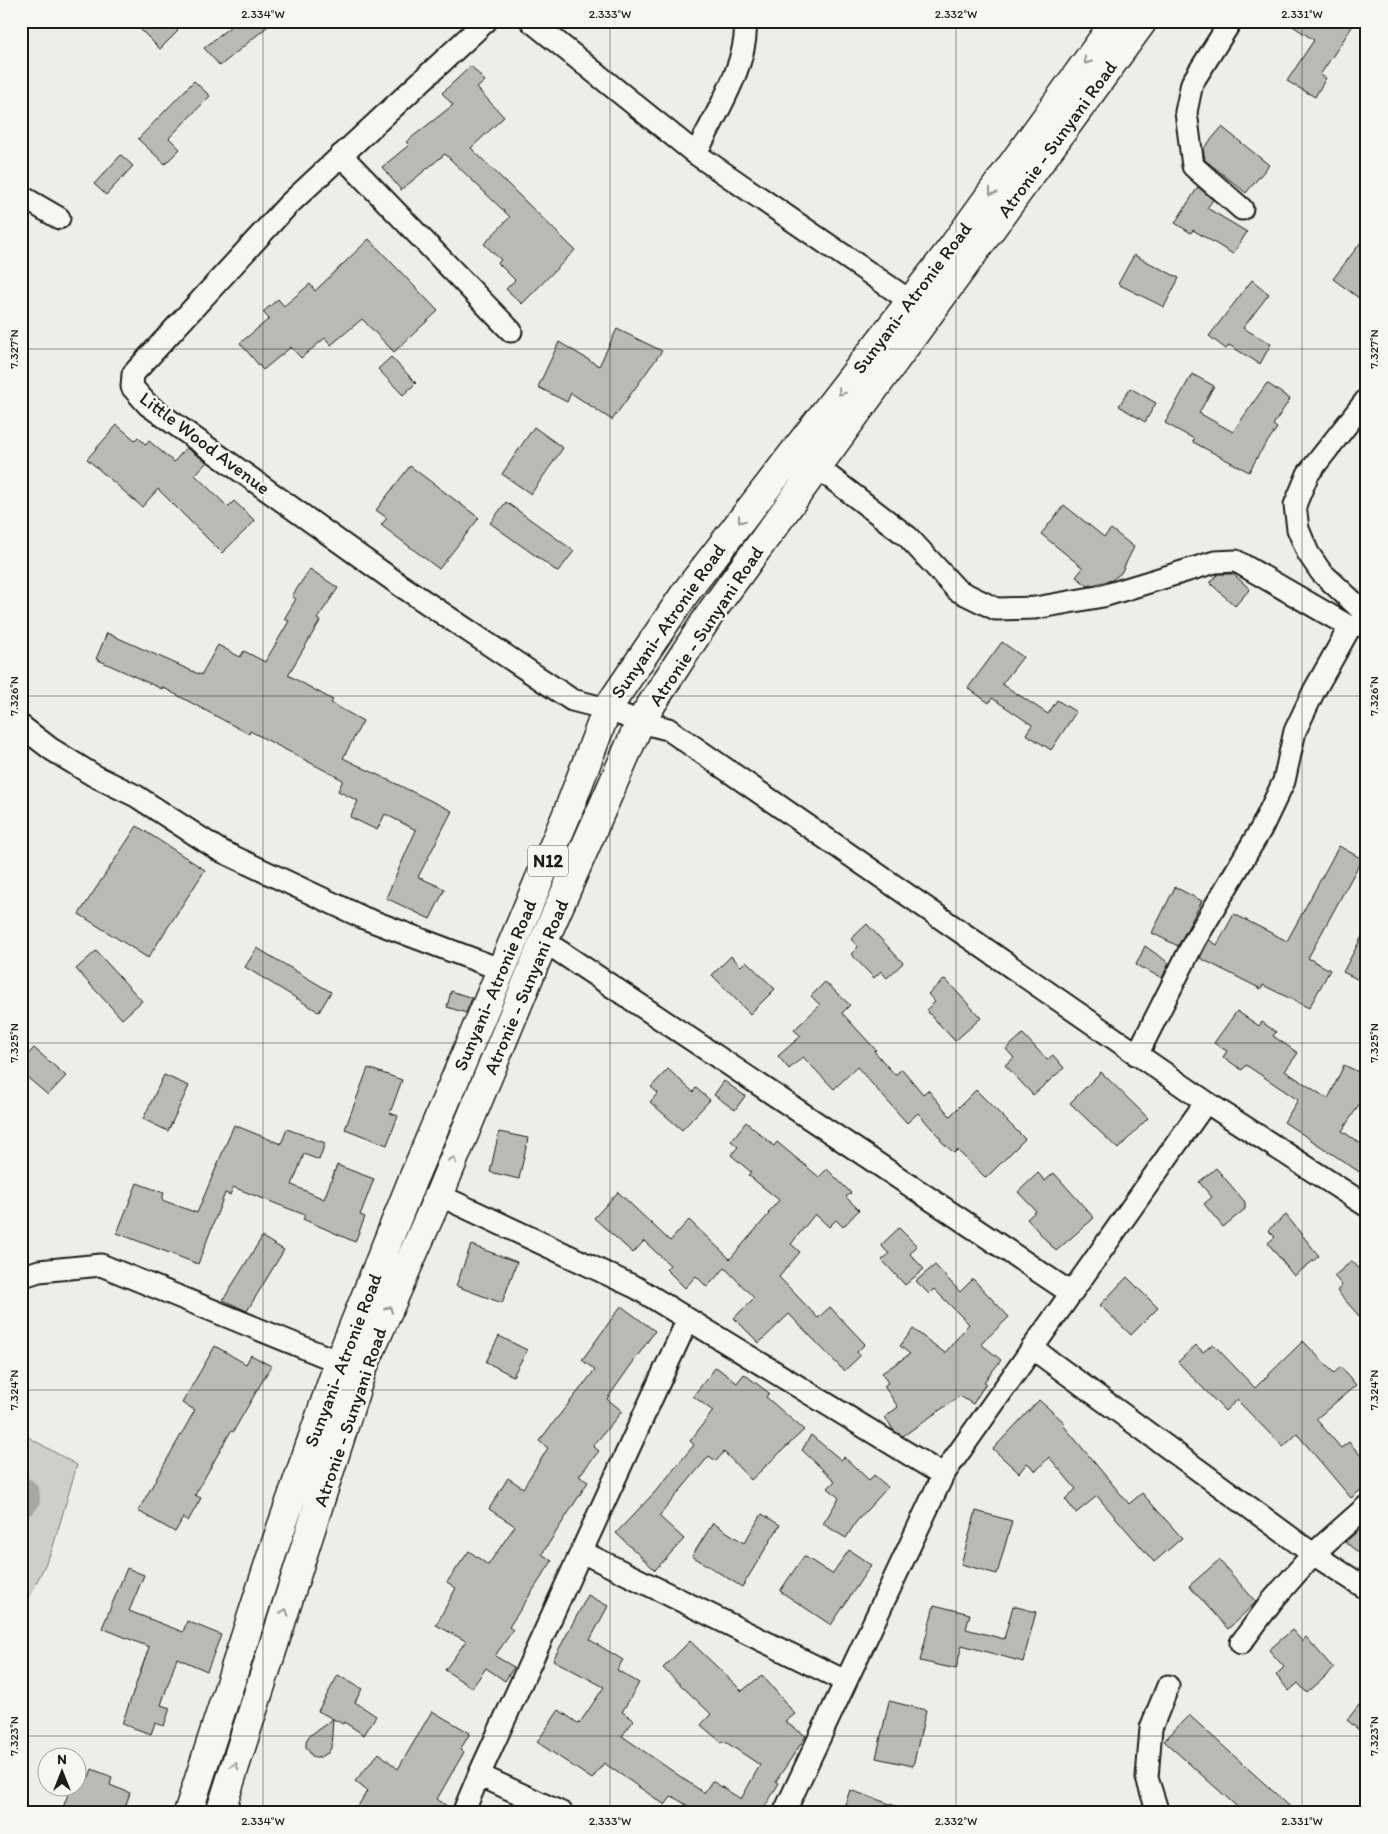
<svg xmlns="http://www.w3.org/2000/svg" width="1388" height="1834" viewBox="0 0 1388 1834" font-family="Itim,sans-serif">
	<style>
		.green { fill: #cececb; stroke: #757574 }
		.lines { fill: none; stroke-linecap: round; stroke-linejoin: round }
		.river { stroke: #a6a6a3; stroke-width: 38 }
		.building { fill: #b9b9b6; stroke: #1c1c1c }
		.minor-casing { stroke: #1c1c1c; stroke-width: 25 }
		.highway-casing { stroke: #1c1c1c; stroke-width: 31 }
		.minor { stroke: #f6f6f2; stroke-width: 21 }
		.highway { stroke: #f6f6f2; stroke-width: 28 }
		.oneway { stroke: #949492 }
		.ticks { fill: none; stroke: #1c1c1c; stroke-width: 1; stroke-opacity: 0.45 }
		.labels { text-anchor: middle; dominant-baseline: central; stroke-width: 5; stroke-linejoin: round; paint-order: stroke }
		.shield { fill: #f6f6f2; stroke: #5d5d5c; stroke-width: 1 }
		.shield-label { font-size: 18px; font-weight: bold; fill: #1c1c1c }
		.street-label { font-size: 19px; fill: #1c1c1c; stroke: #f6f6f2 }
		.neatline { fill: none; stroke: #1c1c1c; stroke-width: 2 }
		.ticks-label { font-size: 12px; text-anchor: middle; fill: #1c1c1c }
	</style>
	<rect width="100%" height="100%" fill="#edede9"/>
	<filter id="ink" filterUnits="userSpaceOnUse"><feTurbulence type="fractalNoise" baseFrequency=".02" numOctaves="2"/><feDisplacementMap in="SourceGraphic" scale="10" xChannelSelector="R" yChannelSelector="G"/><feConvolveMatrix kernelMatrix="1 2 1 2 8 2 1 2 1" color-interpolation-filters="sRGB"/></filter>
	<g filter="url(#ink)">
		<!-- green -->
		<path class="green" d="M21,1433L77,1465L52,1550L21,1615Z"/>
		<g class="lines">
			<!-- river -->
			<path class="river" d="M21,1496V1498"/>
		</g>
		<!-- building -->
		<path class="building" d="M132,21H169L178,31L160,49Z
			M237,21H274L220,66L204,48Z
			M1285,21H1356L1320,75L1326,78L1315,97L1287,81L1314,40Z
			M471,66L485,81L477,88L504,117L471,148L575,250L522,304L506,289L515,280L498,263L501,260L484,244L510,217L445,154L401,190L382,167L409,145L406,142L453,105L442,93Z
			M194,81L210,96L169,138L180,149L165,164L138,139Z
			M1222,127L1269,165L1246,193L1205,160L1203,149Z
			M121,155L133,166L106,195L94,184Z
			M1198,187L1213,200L1207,208L1247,232L1233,254L1193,230L1191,233L1175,223Z
			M1367,234V304L1333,279Z
			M369,239L438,311L394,352L362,319L331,345L325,338L301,358L291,347L263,370L240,343L269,319L263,312L278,299L284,306L310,284L315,291Z
			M1134,255L1179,278L1164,307L1118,284Z
			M1252,280L1269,294L1243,328L1271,344L1260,364L1229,345L1226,349L1209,336Z
			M617,329L662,351L612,420L571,393L567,402L538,387L559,342L599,366Z
			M391,357L416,383L403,395L378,369Z
			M1192,374L1214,386L1199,413L1233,432L1267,383L1290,399L1273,425L1277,428L1259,454L1249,472L1193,442L1194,439L1165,423Z
			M1130,388L1156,403L1145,422L1119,406Z
			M117,425L135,440L138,437L146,445L149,441L174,462L186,448L207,462L195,475L228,507L234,501L255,521L222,553L158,489L142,507L87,459Z
			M534,427L563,448L531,494L502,474Z
			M410,466L479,518L439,569L381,525L387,518L376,510Z
			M506,502L574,551L558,572L490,523Z
			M1064,505L1104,537L1111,529L1134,547L1121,573L1112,580L1088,586L1076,577L1083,568L1041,534Z
			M310,569L338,588L317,619L320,621L288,675L333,700L331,703L363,721L343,758L452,811L418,877L445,889L430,919L386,898L416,830L385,814L377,830L350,817L358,801L338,791L343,780L250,731L249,734L162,687V689L96,659L107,633L201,675L218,645L240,657L244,651L265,662L289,621L284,619L296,599L292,596Z
			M1218,574H1233L1250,589L1235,606L1210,583Z
			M1002,642L1023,657L1002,684L1048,714L1057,700L1076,712L1051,750L1026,734L1032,725L992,698L989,703L968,688Z
			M137,826L205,870L148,958L79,914Z
			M1339,846L1362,859L1308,958L1330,970L1309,1008L1263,985L1261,989L1200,958L1209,940L1217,945L1234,914L1287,941Z
			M1175,887L1202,901L1178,946L1152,933Z
			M867,924L903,963L887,978L881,971L874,978L851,954L858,947L851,939Z
			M1367,927V984L1343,972Z
			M1145,946L1169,963L1162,978L1136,965Z
			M257,948L331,992L319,1012L245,967Z
			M96,951L142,1001L122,1019L76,969Z
			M731,956L741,966L746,961L775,989L750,1014L712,975Z
			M945,979L981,1018L955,1041L926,1010L935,1002L928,994Z
			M825,982L850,1005L842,1013L876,1050L874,1051L895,1075L902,1069L923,1094L928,1090L950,1116L976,1090L1025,1139L986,1178L957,1150L954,1153L940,1140L941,1139L918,1113L907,1123L857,1067L834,1089L803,1057L789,1069L778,1056L801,1036L794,1030L820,1005L811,996Z
			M451,991L472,998L466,1013L447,1007Z
			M1237,1011L1259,1026L1262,1022L1276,1032L1273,1036L1298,1053L1285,1071L1328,1099L1344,1065L1367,1076V1107L1360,1103L1342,1131L1367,1148V1177L1284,1122L1298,1100L1246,1065L1242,1070L1223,1057L1227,1051L1214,1043Z
			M1023,1034L1047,1060L1053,1055L1064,1068L1033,1095L1005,1065L1014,1058L1006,1049Z
			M34,1048L66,1076L48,1095L21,1072V1062Z
			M368,1068L402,1080L390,1113L398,1116L387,1145L345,1129Z
			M668,1069L693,1092L696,1088L710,1100L682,1130L650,1102L658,1093L651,1087Z
			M1101,1072L1148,1118L1118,1149L1070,1103Z
			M164,1075L189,1086L168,1131L143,1119Z
			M724,1081L745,1096L735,1110L714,1095Z
			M746,1122L774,1146L777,1142L819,1177L827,1169L851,1193L846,1197L859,1210L843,1227L836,1220L829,1227L815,1214L791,1244L800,1252L779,1277L818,1318L830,1307L865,1344L857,1352L860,1356L844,1371L789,1314L759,1343L734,1318L754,1298L725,1268L707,1287L696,1276L685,1288L666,1269L670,1265L644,1241L633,1253L594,1218L618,1192L670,1241L689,1220L730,1259L769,1214L768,1213L779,1200L748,1175L751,1172L731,1155L738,1147L731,1141Z
			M234,1125L281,1144L287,1129L325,1143L319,1160L304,1154L292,1185L324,1199L337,1165L374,1179L360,1215L365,1217L355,1242L303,1219L305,1215L233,1187L230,1195L225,1193L198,1264L117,1233L137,1183L164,1193L162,1200L197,1213Z
			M499,1132L528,1138L519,1179L490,1172Z
			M1216,1168L1245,1202V1209L1223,1227L1204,1204L1212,1197L1199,1182Z
			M1038,1173L1045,1181L1054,1173L1094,1218L1056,1251L1027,1219L1036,1211L1018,1192Z
			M1286,1215L1319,1256L1294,1276L1268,1243L1275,1237L1268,1230Z
			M899,1228L917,1246L910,1254L924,1269L905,1285L882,1260L889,1254L881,1245Z
			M262,1237L284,1250L247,1311L223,1300Z
			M471,1245L517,1262L502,1303L456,1286Z
			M1352,1261L1367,1277V1325L1337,1291L1342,1285L1334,1276Z
			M935,1265L960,1292L973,1279L1009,1317L981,1344L1001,1360L984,1382L986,1383L973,1404L960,1396L903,1436L894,1431L885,1417L898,1407L884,1386L888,1383L882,1373L910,1354L900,1346L913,1329L945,1353L969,1324L934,1289L929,1294L916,1281Z
			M1127,1277L1158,1308L1131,1335L1100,1305Z
			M621,1306L655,1331L607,1399L622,1411L593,1446L599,1451L579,1476L588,1482L542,1554L552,1561L509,1627L513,1630L495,1656L514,1667L505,1681L486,1668L472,1688L445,1670L466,1641L436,1625L456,1588L447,1582L469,1551L488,1565L515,1526L489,1509L508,1478L523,1488L548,1448L539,1441L595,1370L582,1360Z
			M499,1336L527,1350L513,1376L486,1362Z
			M1303,1341L1334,1373L1341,1367L1356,1385L1316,1419L1341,1448L1349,1442L1367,1463V1485L1351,1498L1297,1434L1283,1447L1237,1400L1225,1411L1178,1362L1196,1345L1203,1352L1213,1344L1255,1388Z
			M215,1346L246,1364L251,1355L271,1366L233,1432L231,1431L195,1495L201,1498L188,1521L183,1518L175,1532L138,1511L195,1410L182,1403Z
			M716,1367L737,1383L744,1374L769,1393L766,1397L804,1430L751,1480L724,1452L716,1461L709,1456L659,1516L684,1539L655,1570L616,1533L655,1492L694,1445L690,1441L713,1411L693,1396Z
			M1039,1400L1065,1423L1063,1425L1129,1504L1142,1493L1182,1538L1154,1562L1097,1496L1076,1513L1065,1499L1076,1489L1049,1457L1036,1471L1027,1463L1019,1473L993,1449Z
			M811,1435L841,1460L844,1457L869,1480L874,1475L888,1487L856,1522L846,1538L823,1524L839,1498L828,1488L835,1481L802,1450Z
			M976,1511L1012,1521L997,1574L961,1564Z
			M762,1514L780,1525L742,1587L692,1556L713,1523L744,1543Z
			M1358,1531L1367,1538V1559L1345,1542Z
			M849,1550L871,1565L831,1625L780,1591L804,1556L832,1574Z
			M1219,1560L1256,1602L1228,1629L1189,1586Z
			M127,1568L144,1575L129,1611L183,1632L187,1621L221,1635L207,1671L177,1658L161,1705L170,1708L164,1726L155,1723L151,1734L122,1724L149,1647L102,1628Z
			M588,1595L608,1606L590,1640L623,1660L617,1670L639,1683L622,1712L634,1720L622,1736L704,1793L712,1781L741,1799L760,1765L724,1741L722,1743L701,1725L711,1714L663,1668L690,1641L742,1691L762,1675L795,1714L785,1722L806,1736L776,1781L779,1783L762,1812L764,1813H699L672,1796L665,1805L604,1763L592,1779L537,1742L559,1710L579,1724L604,1687L553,1660Z
			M934,1605L970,1614L966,1629L1004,1639L1013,1606L1036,1612L1023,1662L962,1645L956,1669L920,1661Z
			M1292,1630L1302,1641L1306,1637L1334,1669L1307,1693L1298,1683L1289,1691L1276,1675L1284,1667L1269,1650Z
			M338,1675L362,1689L355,1702L376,1716L364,1735L344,1722L343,1724L318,1711Z
			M1367,1695V1737L1347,1720Z
			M889,1701L926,1710L913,1766L876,1758Z
			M432,1711L470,1733L460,1750L464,1752L437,1799L451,1809V1813H354L367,1791L355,1781L379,1753L398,1769Z
			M1189,1715L1297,1813H1244L1164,1741Z
			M333,1719L331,1748L328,1753L318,1758L312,1756L306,1747V1741L309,1736Z
			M92,1769L112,1777L110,1785L130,1793L123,1813H61L71,1786H78V1772L89,1777Z
			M850,1790L907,1810L906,1813H842Z"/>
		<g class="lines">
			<!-- minor casing -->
			<g class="minor-casing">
				<path id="minor" d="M486,21L288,205L133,374L132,387L148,405L400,585L572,700L607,709L640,722L668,729L1206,1102L1367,1206
					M531,21L696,154L910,301
					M1231,21L1192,83L1186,112L1193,166L1242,209
					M696,154C713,118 750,62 745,21
					M341,155L511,331
					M21,196L59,218
					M1367,399L1308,474L1295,505L1298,529L1308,553L1321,572L1367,615
					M817,467L908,537L957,590L996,609L1035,608L1103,596L1215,562L1236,561L1350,627
					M21,726L51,749L93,775L136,796L219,850L364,918L502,970
					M544,941L1071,1293
					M1137,1055L1194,942L1261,829L1284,781L1295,731L1314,691L1350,627L1367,623
					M439,1195L637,1288L943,1475
					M21,1277L39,1271L101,1265L339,1362
					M1032,1348L1313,1554L1367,1589
					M582,1552L845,1681
					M1241,1643L1272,1601L1313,1554L1367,1506
					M479,1775L688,1319
					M463,1813L479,1775L562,1813
					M784,1813L943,1475L1206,1102
					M1158,1813L1147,1778L1151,1728L1168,1686"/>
			</g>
			<!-- highway casing -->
			<g class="highway-casing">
				<path id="highway" d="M188,1813L272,1554L339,1362L412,1181L567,814L607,709L686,592L951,249L1116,21
					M220,1813L362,1370L439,1195L544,941L640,722L712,611L1143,21"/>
			</g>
			<!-- minor -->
			<use href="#minor" class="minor"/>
			<!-- highway -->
			<use href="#highway" class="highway"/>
		</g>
		<!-- one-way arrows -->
		<defs><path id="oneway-chevron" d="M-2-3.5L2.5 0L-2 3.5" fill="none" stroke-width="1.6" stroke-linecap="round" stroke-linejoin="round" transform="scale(1.25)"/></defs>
		<g class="oneway">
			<use href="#oneway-chevron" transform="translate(1087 61) rotate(126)"/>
			<use href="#oneway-chevron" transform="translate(992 192) rotate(126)"/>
			<use href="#oneway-chevron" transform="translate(841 392) rotate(128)"/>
			<use href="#oneway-chevron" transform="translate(741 520) rotate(128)"/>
			<use href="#oneway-chevron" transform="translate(453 1160) rotate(-67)"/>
			<use href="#oneway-chevron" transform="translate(389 1309) rotate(-66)"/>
			<use href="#oneway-chevron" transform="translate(285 1612) rotate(-72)"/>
			<use href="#oneway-chevron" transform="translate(235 1766) rotate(-72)"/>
		</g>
	</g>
	<!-- ticks -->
	<path class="ticks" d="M263,21V1813M610,21V1813M956,21V1813M1302,21V1813M21,349H1367M21,696H1367M21,1043H1367M21,1390H1367M21,1736H1367"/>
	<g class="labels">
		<!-- shield labels -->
		<rect class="shield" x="528" y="845.5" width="40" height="31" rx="4"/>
		<g class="shield-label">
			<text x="548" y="861">N12</text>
		</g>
		<!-- street labels -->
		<g class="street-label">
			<text transform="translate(1057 139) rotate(-54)">Atronie - Sunyani Road</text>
			<text transform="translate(912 298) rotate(-53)">Sunyani- Atronie Road</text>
			<text transform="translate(205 443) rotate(37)">Little Wood Avenue</text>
			<text transform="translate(668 621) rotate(-55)">Sunyani- Atronie Road</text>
			<text transform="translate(706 626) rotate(-56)">Atronie - Sunyani Road</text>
			<text transform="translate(495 985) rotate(-67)">Sunyani- Atronie Road</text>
			<text transform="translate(526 987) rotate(-67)">Atronie - Sunyani Road</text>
			<text transform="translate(343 1360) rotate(-69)">Sunyani- Atronie Road</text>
			<text transform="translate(350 1417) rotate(-71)">Atronie - Sunyani Road</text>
		</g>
	</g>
	<!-- margin -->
	<rect width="1388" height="1834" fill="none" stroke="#f6f6f2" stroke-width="55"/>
	<!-- north arrow -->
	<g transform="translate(62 1772)"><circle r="24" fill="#f6f6f2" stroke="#9f9f9c"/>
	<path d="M0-4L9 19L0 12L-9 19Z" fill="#1c1c1c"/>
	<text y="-8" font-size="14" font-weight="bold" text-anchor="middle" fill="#1c1c1c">N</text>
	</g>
	<rect x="28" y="28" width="1332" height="1778" class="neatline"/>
	<g class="ticks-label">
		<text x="263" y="18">2.334°W</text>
		<text x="610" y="18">2.333°W</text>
		<text x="956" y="18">2.332°W</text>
		<text x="1302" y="18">2.331°W</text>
		<text transform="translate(14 349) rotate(-90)" y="4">7.327°N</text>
		<text transform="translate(1374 349) rotate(-90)" y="4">7.327°N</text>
		<text transform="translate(14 696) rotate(-90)" y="4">7.326°N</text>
		<text transform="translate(1374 696) rotate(-90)" y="4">7.326°N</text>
		<text transform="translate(14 1043) rotate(-90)" y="4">7.325°N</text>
		<text transform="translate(1374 1043) rotate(-90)" y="4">7.325°N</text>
		<text transform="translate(14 1390) rotate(-90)" y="4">7.324°N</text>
		<text transform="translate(1374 1390) rotate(-90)" y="4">7.324°N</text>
		<text transform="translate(14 1736) rotate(-90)" y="4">7.323°N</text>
		<text transform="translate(1374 1736) rotate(-90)" y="4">7.323°N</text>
		<text x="263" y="1825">2.334°W</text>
		<text x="610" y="1825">2.333°W</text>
		<text x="956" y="1825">2.332°W</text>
		<text x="1302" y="1825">2.331°W</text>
	</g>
</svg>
